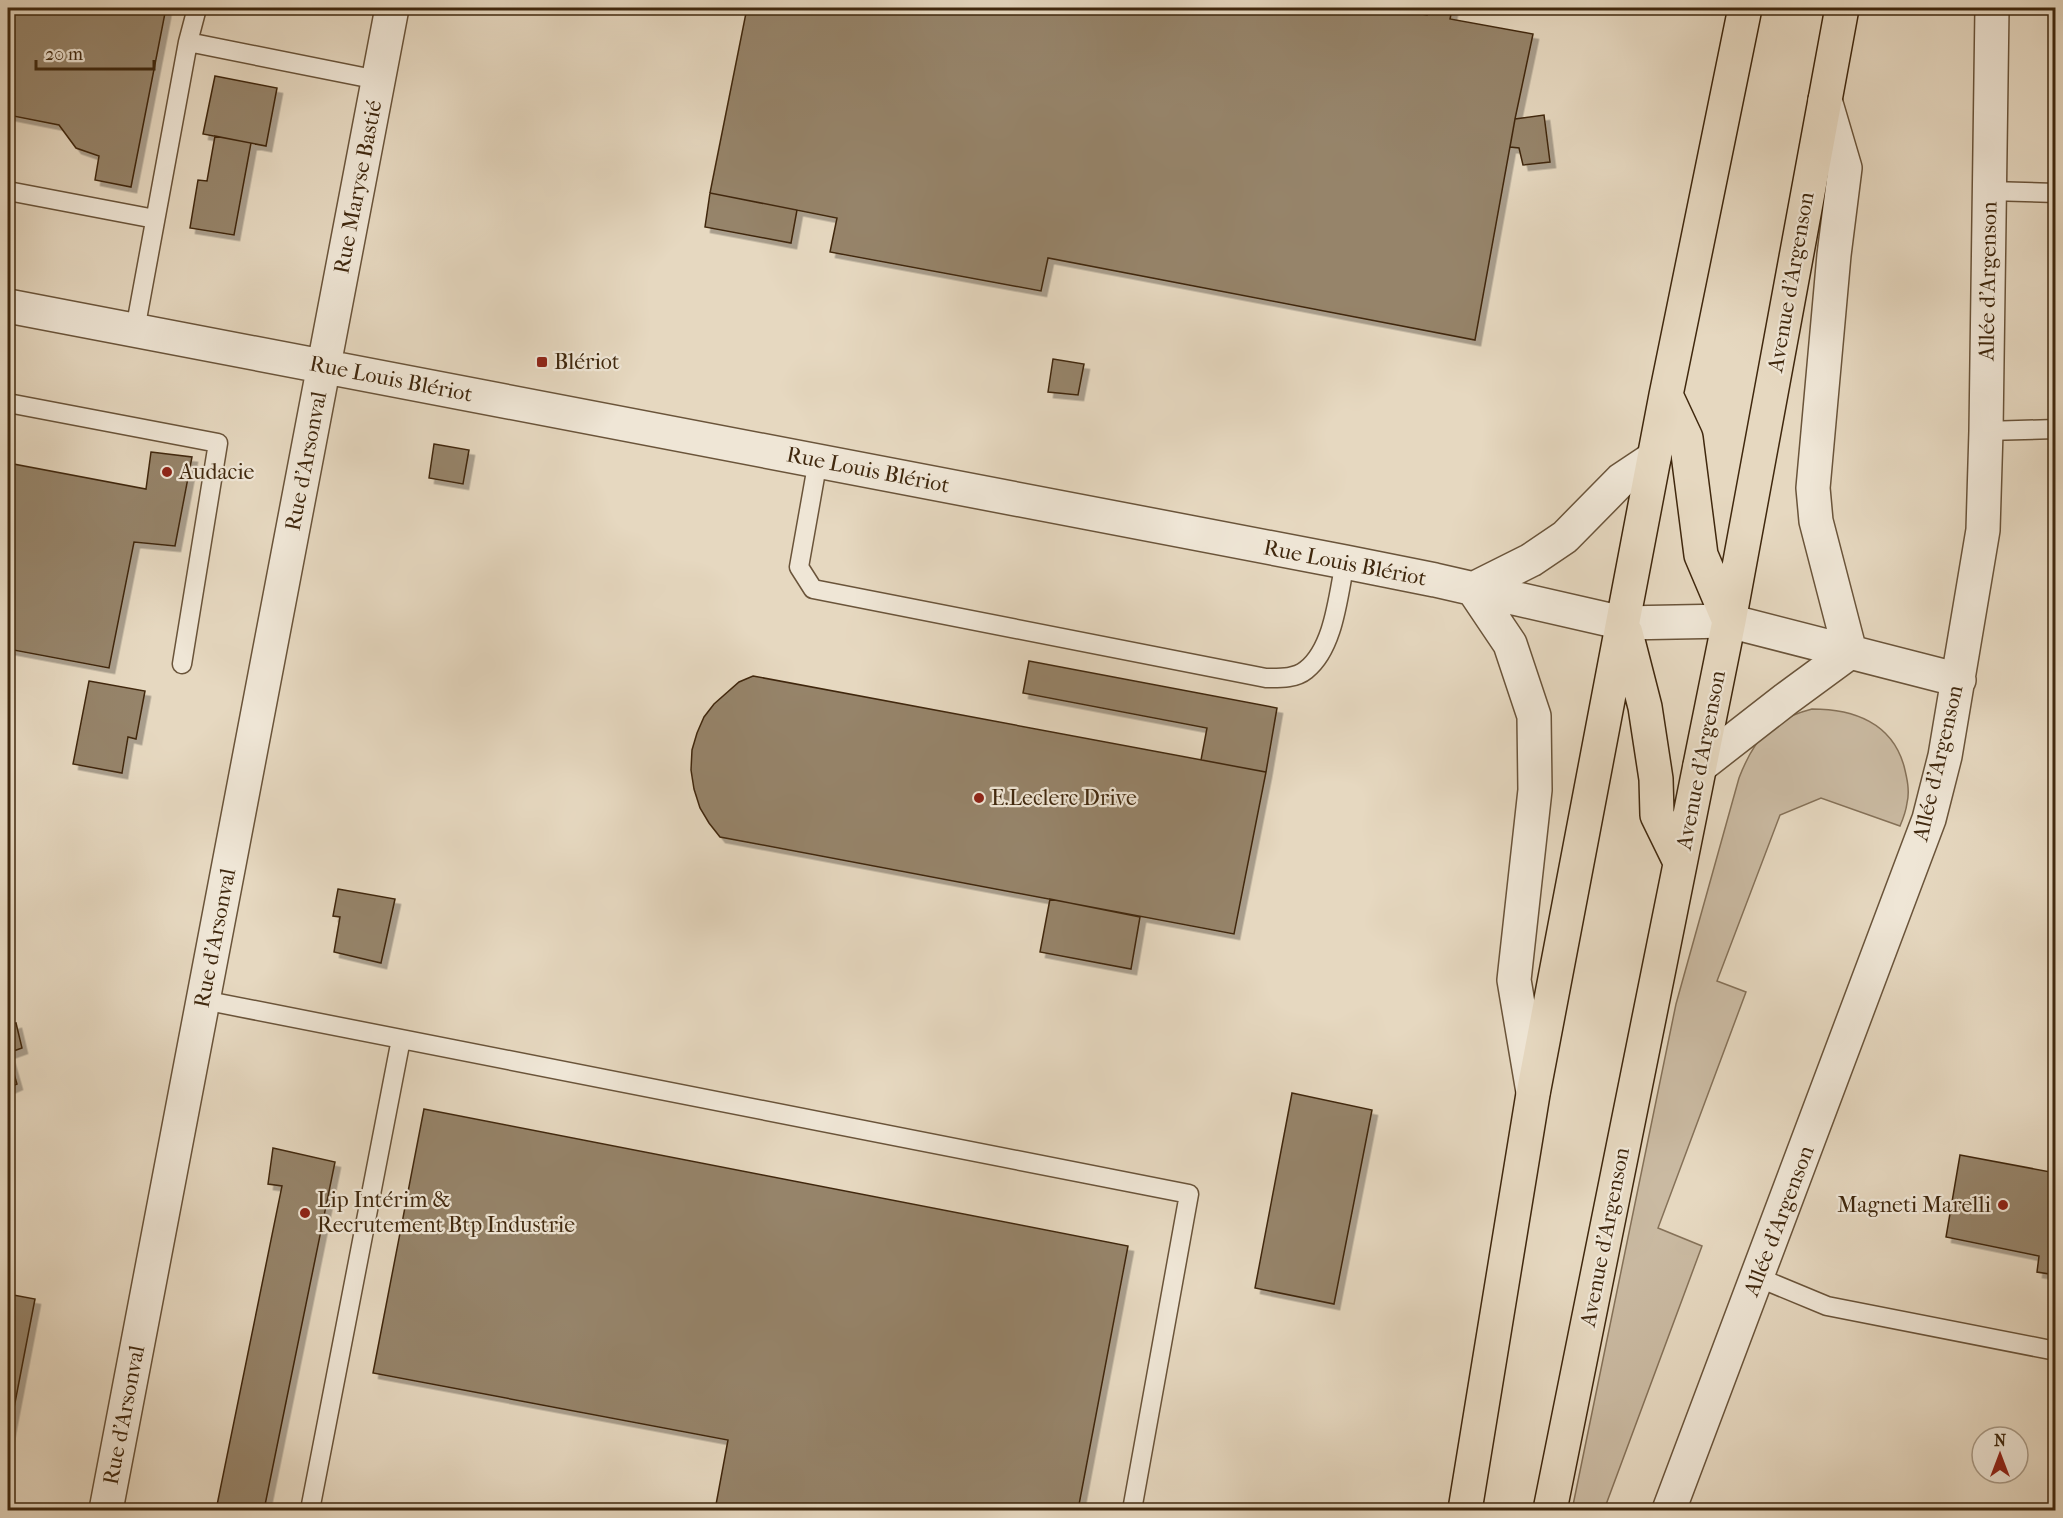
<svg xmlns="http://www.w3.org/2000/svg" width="2063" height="1518" viewBox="0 0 2063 1518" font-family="'IM FELL French Canon',serif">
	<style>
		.green { fill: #cabaa2; stroke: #857158; stroke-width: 1.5 }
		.building { fill: #96846b; stroke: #40280e; stroke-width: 1.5; filter: url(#shadow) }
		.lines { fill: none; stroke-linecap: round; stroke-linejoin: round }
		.service-casing { stroke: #6a543a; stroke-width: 21 }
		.minor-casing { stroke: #6a543a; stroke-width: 36 }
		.primary-casing { stroke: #40280e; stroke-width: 36 }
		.service { stroke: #efe6d6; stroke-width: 18 }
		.minor { stroke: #efe6d6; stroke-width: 33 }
		.primary { stroke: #e6d8c0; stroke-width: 33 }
		.poi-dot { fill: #8f2418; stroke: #efe6d6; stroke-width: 2 }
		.labels { text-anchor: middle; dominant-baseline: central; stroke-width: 4.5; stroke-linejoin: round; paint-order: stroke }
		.street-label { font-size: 22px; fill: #40280e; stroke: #efe6d6 }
		.poi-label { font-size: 22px; fill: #40280e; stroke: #efe6d6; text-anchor: start }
	</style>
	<defs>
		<filter id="shadow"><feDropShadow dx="5.5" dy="5.5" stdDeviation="0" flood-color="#0004"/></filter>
	</defs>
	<rect width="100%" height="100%" fill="#e6d8c0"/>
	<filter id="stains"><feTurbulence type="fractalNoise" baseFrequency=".00333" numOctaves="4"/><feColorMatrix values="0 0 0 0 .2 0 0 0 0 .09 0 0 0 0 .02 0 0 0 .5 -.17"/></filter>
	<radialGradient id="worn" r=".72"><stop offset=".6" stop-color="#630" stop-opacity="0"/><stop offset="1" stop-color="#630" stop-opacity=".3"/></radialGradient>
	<!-- green -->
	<path class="green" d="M1812,709C1854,709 1892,723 1904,766C1907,778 1910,791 1907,803C1906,811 1903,819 1900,826L1821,798L1780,815L1717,981L1746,992L1658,1228L1702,1246L1604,1510H1572L1676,1004L1739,778C1754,739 1770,720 1812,709Z"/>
	<!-- building -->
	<path class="building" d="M8,8H166L131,187L95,180L99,156L76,148L59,125L8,115Z
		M747,8H1392L1427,15V8H1440L1452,10L1450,19L1533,34L1515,119L1475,340L1048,258L1041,291L830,252L837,218L710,193Z
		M215,76L277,88L266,146L203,134Z
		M1544,115L1550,162L1523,165L1519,148L1510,147L1515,119Z
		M215,136L251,143L234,235L190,228L198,180L207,181Z
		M710,193L797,210L791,243L705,227Z
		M1053,359L1084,364L1078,395L1048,392Z
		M434,444L469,450L463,484L429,478Z
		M151,452L192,457L175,546L134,542L109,668L8,649V463L146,489Z
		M1029,661L1277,708L1266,772L1201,760L1207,728L1023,693Z
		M753,676L1266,772L1234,934L720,837L709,823L700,808L694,789L691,770L692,750L697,733L704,717L714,704L739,682Z
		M89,681L145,691L136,739L128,737L122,773L73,764Z
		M338,889L395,899L381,963L334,952L340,917L333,916Z
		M1050,899L1140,917L1131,969L1040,952Z
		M16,1023L22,1048L8,1053L17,1084L8,1088V1025Z
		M1292,1093L1372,1110L1334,1304L1255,1288Z
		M424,1109L1128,1246L1078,1510H715L728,1440L373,1373Z
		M273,1148L335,1162L264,1510H216L282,1186L268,1184Z
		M1960,1155L2056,1173V1275L2037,1272L2039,1256L1946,1237Z
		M8,1294L35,1299L8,1439Z"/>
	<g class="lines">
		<!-- service casing -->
		<g class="service-casing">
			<path id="service" d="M188,42L378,80
				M8,191L155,219
				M1989,191L2056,193
				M135,330L188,42L197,8
				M8,403L218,443L182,664
				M1986,431L2056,429
				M818,460L799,567L813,589L1266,678C1279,678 1295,679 1306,670C1334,648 1338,596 1345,562
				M203,1000L1189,1194L1132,1510
				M1757,1277L1827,1306L2056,1351
				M310,1510L401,1039"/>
		</g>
		<!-- minor casing -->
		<g class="minor-casing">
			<path id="minor" d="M1825,100L1845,168L1834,255L1813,488L1816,521L1850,652
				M8,306L1345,562L1435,580L1623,623L1729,621L1959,680
				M1473,589L1510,644L1534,716L1535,790L1514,980L1533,1092
				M1473,589L1531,560L1565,537L1621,480L1654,458
				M1700,766L1786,699L1850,652
				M106,1510L392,8
				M1669,1510L1929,819L1945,756L1983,530L1986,431L1992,8"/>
		</g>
		<!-- primary casing -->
		<g class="primary-casing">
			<path id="primary" d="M1666,395L1686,438L1701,555L1729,621
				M1626,633L1645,707L1656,779L1657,815L1680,862
				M1465,1510L1533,1094L1666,395L1745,8
				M1550,1510L1729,621L1842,8"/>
		</g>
		<!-- service -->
		<use href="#service" class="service"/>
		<!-- minor -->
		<use href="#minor" class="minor"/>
		<!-- primary -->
		<use href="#primary" class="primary"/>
	</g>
	<!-- markers -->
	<g class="poi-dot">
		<rect x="536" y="356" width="12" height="12" rx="3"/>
		<circle cx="167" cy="472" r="6"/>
		<circle cx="979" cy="798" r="6"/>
		<circle cx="2003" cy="1205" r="6"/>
		<circle cx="305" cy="1213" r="6"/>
	</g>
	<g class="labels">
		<!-- street labels -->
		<g class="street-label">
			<text transform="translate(358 187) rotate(-79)">Rue Maryse Bastié</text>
			<text transform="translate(1988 281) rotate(-89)">Allée d’Argenson</text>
			<text transform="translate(1791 282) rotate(-80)">Avenue d'Argenson</text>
			<text transform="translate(391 379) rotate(11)">Rue Louis Blériot</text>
			<text transform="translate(306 461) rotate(-79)">Rue d'Arsonval</text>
			<text transform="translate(868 470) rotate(11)">Rue Louis Blériot</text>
			<text transform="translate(1345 563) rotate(11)">Rue Louis Blériot</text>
			<text transform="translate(1701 760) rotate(-79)">Avenue d'Argenson</text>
			<text transform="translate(1938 763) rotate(-77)">Allée d’Argenson</text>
			<text transform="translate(215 938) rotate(-79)">Rue d'Arsonval</text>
			<text transform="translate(1779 1221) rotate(-69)">Allée d’Argenson</text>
			<text transform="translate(1605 1237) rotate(-79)">Avenue d'Argenson</text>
			<text transform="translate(124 1415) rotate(-79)">Rue d'Arsonval</text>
		</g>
		<!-- poi labels -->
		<g class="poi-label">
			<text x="554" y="362">Blériot</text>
			<text x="179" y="472">Audacie</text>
			<text x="991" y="798">E.Leclerc Drive</text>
			<text x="317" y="1200">Lip Intérim &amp;<tspan x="317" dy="25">Recrutement Btp Industrie</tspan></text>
			<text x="1991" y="1205" text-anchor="end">Magneti Marelli</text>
		</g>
	</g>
	<!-- margin -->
	<rect width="2063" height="1518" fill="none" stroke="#e6d8c0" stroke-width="30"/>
	<rect x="9" y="9" width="2045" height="1500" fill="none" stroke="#40280e" stroke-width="3"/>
	<rect x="15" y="15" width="2033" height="1488" fill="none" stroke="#40280e" stroke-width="1.5"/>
	<!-- north arrow -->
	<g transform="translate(2000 1455)"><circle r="28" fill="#efe6d6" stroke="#a99a86" stroke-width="1.5"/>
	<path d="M0-4.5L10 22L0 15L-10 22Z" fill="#8f2418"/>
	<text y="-9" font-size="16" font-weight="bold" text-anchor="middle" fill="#40280e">N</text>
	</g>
	<!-- scale -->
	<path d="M36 60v9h118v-9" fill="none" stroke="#40280e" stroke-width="3"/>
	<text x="45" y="60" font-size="18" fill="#40280e" stroke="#efe6d6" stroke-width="4.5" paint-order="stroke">20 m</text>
	<rect width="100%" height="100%" filter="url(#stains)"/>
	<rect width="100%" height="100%" fill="url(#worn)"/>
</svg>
